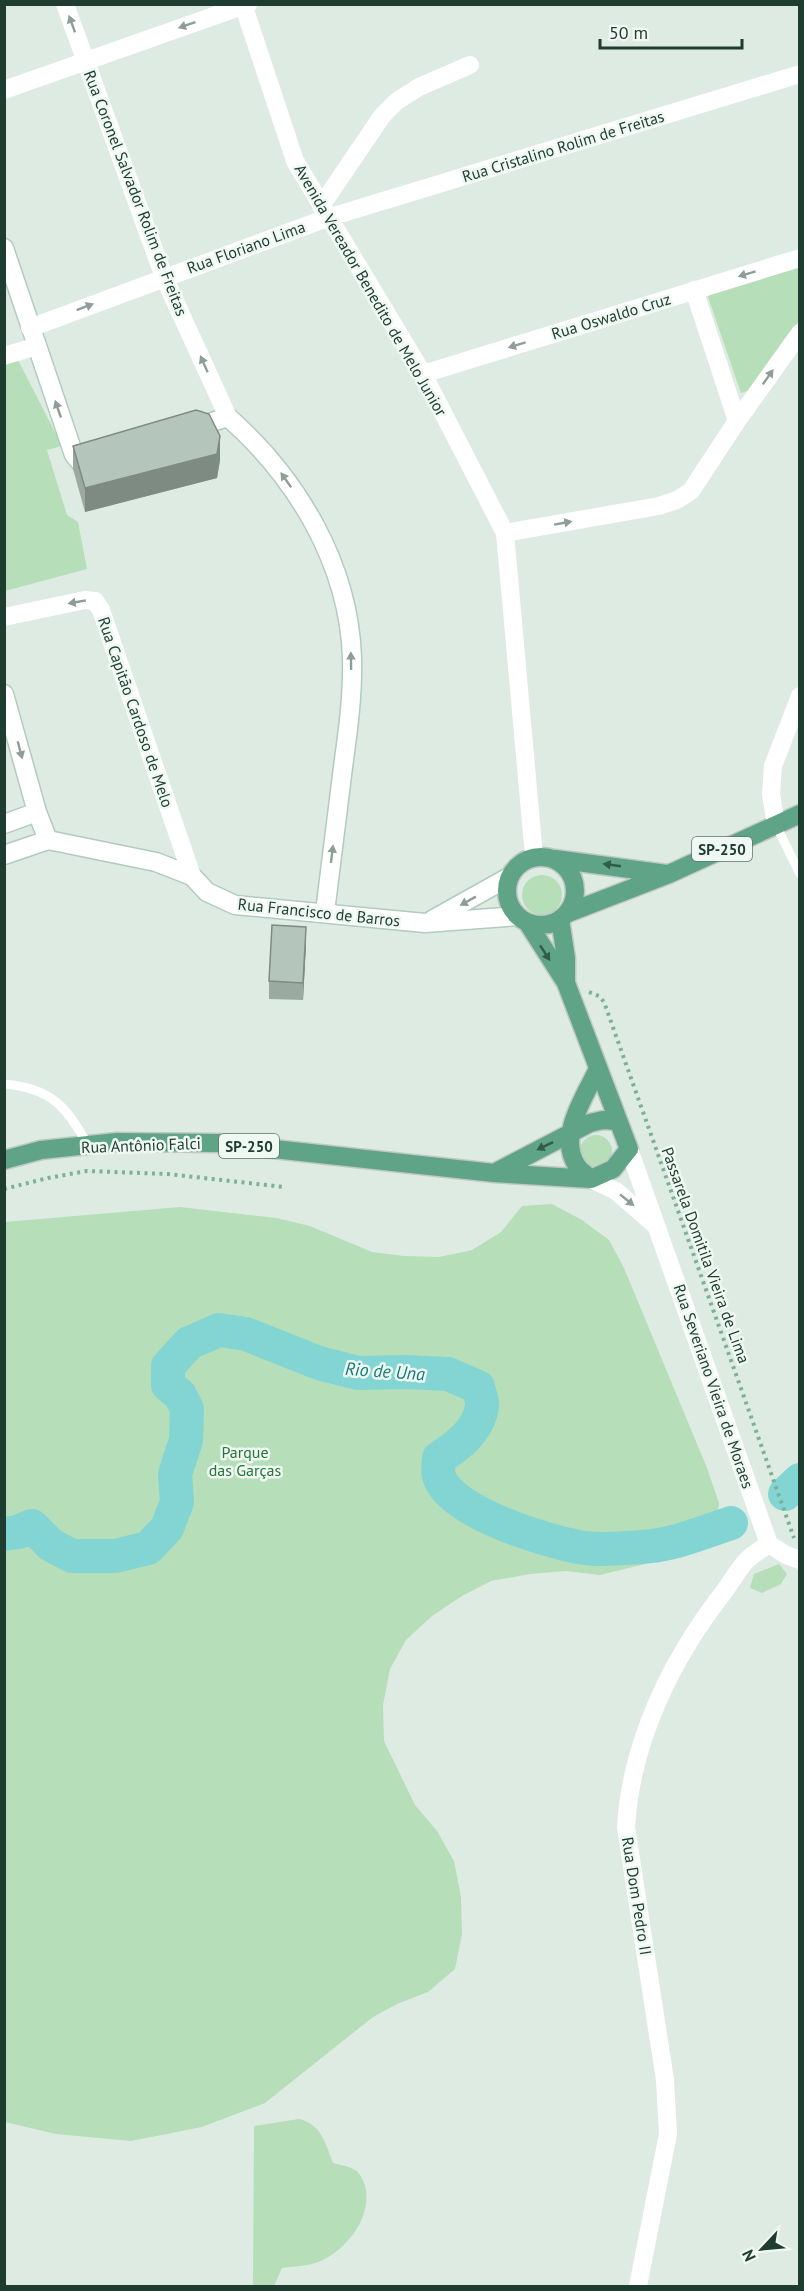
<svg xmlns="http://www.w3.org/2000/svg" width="804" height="2291" viewBox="0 0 804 2291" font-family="'PT Sans',sans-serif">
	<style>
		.green { fill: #b5deb9 }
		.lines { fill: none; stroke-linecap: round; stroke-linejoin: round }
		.river { stroke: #82d5d3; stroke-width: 34 }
		.secondary-casing { stroke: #b1ccbd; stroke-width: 21 }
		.primary-casing { stroke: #c0c8c5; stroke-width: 21 }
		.path { stroke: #7cb197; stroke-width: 4; stroke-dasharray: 3 4.5; stroke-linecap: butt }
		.service { stroke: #fff; stroke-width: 9 }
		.minor { stroke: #fff; stroke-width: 18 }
		.tertiary { stroke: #fff; stroke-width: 18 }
		.secondary { stroke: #fff; stroke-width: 18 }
		.primary { stroke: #5fa486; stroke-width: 18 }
		.wall { fill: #9baaa1 }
		.shaded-wall { fill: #7e8b83 }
		.building { fill: #b4c6bb; stroke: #7e8b83; stroke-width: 1.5 }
		.oneway { fill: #8e9e97 }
		.oneway2 { fill: #325b49 }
		.labels { text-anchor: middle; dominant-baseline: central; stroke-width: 5; stroke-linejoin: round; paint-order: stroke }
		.shield { fill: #eff8f2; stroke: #5d746a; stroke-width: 1.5 }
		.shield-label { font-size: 15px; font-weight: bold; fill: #1e3c2f }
		.street-label { font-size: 16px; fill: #1e3c2f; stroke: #eff8f2 }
		.park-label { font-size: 16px; fill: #267536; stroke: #eff8f2 }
		.water-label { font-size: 18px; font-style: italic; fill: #157b7a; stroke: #eff8f2 }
	</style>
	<rect width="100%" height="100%" fill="#deebe3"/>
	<!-- green -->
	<path class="green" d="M799,266V321L750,390L741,393L707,294Z
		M18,360L62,446L47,450L67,515L78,522L87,569L5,591V363Z
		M522 895a20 20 0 1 1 40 0a20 20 0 1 1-40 0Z
		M580 1151a16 16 0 1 1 32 0a16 16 0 1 1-32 0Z
		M552,1204L582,1220L609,1240L624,1268L707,1468L719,1503L714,1543L682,1555L600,1575L566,1571L530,1574L491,1581L462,1596L432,1616L406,1640L390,1669L383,1705L384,1741L415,1805L437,1831L454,1861L461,1897L462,1934L455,1969L428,1992L397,2004L373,2017L265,2103L202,2127L131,2141L56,2134L5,2122V1222L180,1207L276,1218L310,1226L372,1252L404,1256L439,1257L472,1250L501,1232L522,1206Z
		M779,1564L787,1574L781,1584L762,1593L750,1588L754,1574Z
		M299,2119C321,2124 326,2144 333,2163C340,2165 349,2166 355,2170C361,2174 365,2183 366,2190C370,2219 348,2247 323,2260C312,2266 295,2266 282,2268L274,2286H253L254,2126Z"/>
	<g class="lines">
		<!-- river -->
		<path class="river" d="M785,1494L800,1480
			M4,1534L18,1532L32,1526L51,1545L72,1556H115L148,1548L167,1528L177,1502L175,1474L186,1440L187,1409L180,1395L168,1385V1366L189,1343L219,1330L246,1334L319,1363L358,1373L404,1372L448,1374L478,1387C479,1393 483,1401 482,1406C479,1430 458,1446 439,1458C439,1463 437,1471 439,1476C449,1512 544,1540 578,1547C595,1551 624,1548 642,1547C673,1545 702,1533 731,1523"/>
		<!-- secondary casing -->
		<g class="secondary-casing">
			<path id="secondary" d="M4,248L74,455L80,462L90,461
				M190,429L228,417C297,478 349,564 352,658C353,694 348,731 343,767C337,816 331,864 325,912
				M4,694L37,812L48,840
				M4,824L37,812
				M48,840L156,862L192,876L207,892L235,905L425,923L518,916
				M4,855L48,840
				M432,920L509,877"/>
		</g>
		<!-- primary casing -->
		<g class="primary-casing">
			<path id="primary" d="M507 891a34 34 0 1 1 68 0a34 34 0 1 1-68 0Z
				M555,859L667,874
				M568,913L669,874L800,814
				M560,919L566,958V983
				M4,1160L41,1150L117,1142L218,1143L494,1173L591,1179L613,1169L629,1149L566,983L527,922
				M496,1172L590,1123L603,1120L618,1121
				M591,1179C587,1175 580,1171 577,1166C557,1136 585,1096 598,1069"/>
		</g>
		<!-- path -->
		<path class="path" d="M589,992L599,996L604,1002L794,1538
			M4,1189L48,1178L87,1171L168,1174L284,1187"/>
		<!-- service -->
		<path class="service" d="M776,825L800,874
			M4,1084C51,1088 66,1106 88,1145"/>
		<!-- minor -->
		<path class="minor" d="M65,4L164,277L228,417
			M243,4L295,161L423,374L505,533L534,856
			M4,90L248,4
			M321,206L382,116L397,101L419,87L470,65
			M694,290L737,421
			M30,328L327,218L800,74
			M4,356L37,346
			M423,374L800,258
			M505,533L659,506L677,500L691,491L737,421L800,333
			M4,617L85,600L95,601L101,610L192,876
			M776,825L771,794L773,766L800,696
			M638,2286L668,2134L665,2080L626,1827C631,1742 671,1660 723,1593C731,1583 738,1569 747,1560C753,1554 762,1549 769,1544"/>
		<!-- tertiary -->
		<path class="tertiary" d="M629,1149L769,1544L786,1555L800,1560
			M591,1179L616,1191L655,1225"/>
		<!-- secondary -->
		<use href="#secondary" class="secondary"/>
		<!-- primary -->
		<use href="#primary" class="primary"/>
	</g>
	<!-- wall -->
	<path class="wall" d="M73,446L220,460L217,478L85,512L73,469Z
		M306,944L303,1000L269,999V981Z"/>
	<!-- shaded-wall -->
	<path class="shaded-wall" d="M220,436V460L217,478L85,512V488Z
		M306,927V944L303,1000V983Z"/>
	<!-- building -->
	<path class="building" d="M196,410L209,414L220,436L217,454L85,488L73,446Z
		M272,925L306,927L303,983L269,981Z"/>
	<!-- one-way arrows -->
	<defs><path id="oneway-solid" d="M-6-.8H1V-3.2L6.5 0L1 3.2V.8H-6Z" transform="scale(1.5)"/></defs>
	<g class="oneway">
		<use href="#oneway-solid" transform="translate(72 24) rotate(-110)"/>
		<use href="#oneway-solid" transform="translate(187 25) rotate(161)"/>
		<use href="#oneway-solid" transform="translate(747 274) rotate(163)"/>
		<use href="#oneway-solid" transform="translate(85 307) rotate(-21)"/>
		<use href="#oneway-solid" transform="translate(517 345) rotate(163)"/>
		<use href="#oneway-solid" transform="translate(204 364) rotate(-114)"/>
		<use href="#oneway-solid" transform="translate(768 377) rotate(-55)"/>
		<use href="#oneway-solid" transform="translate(58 409) rotate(-109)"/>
		<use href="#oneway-solid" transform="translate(286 480) rotate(-125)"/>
		<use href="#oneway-solid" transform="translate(563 523) rotate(-10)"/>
		<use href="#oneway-solid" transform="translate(77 602) rotate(170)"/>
		<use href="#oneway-solid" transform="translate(351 661) rotate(-91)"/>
		<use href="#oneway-solid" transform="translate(20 750) rotate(75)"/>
		<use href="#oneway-solid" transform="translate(332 854) rotate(-83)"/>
		<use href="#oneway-solid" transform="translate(468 901) rotate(151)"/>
		<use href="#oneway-solid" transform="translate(627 1200) rotate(39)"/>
	</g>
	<g class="oneway2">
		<use href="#oneway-solid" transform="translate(612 865) rotate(-172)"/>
		<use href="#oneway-solid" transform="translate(545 953) rotate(57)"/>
		<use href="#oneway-solid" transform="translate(545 1146) rotate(154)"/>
	</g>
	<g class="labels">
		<!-- shield labels -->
		<g class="shield">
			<rect x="692" y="837" width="60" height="24" rx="4.5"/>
			<rect x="219" y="1134" width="60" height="24" rx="4.5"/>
		</g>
		<g class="shield-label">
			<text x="722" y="849">SP-250</text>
			<text x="249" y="1146">SP-250</text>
		</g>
		<!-- street labels -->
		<g class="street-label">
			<text transform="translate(563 146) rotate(-17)">Rua Cristalino Rolim de Freitas</text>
			<text transform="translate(136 193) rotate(69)">Rua Coronel Salvador Rolim de Freitas</text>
			<text transform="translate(246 247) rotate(-20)">Rua Floriano Lima</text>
			<text transform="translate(371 290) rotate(60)">Avenida Vereador Benedito de Melo Junior</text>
			<text transform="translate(611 316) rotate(-17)">Rua Oswaldo Cruz</text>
			<text transform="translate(136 712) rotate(71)">Rua Capitão Cardoso de Melo</text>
			<text transform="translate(319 912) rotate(6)">Rua Francisco de Barros</text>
			<text transform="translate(141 1145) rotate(-2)">Rua Antônio Falci</text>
			<text transform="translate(706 1255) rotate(70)">Passarela Domitila Vieira de Lima</text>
			<text transform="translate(714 1386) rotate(71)">Rua Severiano Vieira de Moraes</text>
			<text transform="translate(637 1896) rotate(81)">Rua Dom Pedro II</text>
		</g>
		<!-- park labels -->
		<g class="park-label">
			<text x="245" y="1452">Parque<tspan x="245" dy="18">das Garças</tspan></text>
		</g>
		<!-- water labels -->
		<g class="water-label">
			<text transform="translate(385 1371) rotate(4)">Rio de Una</text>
		</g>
	</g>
	<!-- border -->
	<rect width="804" height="2291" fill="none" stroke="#1e3c2f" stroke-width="12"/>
	<!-- north arrow -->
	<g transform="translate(762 2249) rotate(244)" stroke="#eff8f2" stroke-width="4.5" paint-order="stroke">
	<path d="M0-4.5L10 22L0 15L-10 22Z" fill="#1e3c2f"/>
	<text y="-9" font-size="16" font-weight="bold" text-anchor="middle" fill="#1e3c2f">N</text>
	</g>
	<!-- scale -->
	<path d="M600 39v9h142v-9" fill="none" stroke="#1e3c2f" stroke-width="3"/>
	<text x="609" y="39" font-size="18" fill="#1e3c2f" stroke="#eff8f2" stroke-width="4.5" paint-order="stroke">50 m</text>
</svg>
